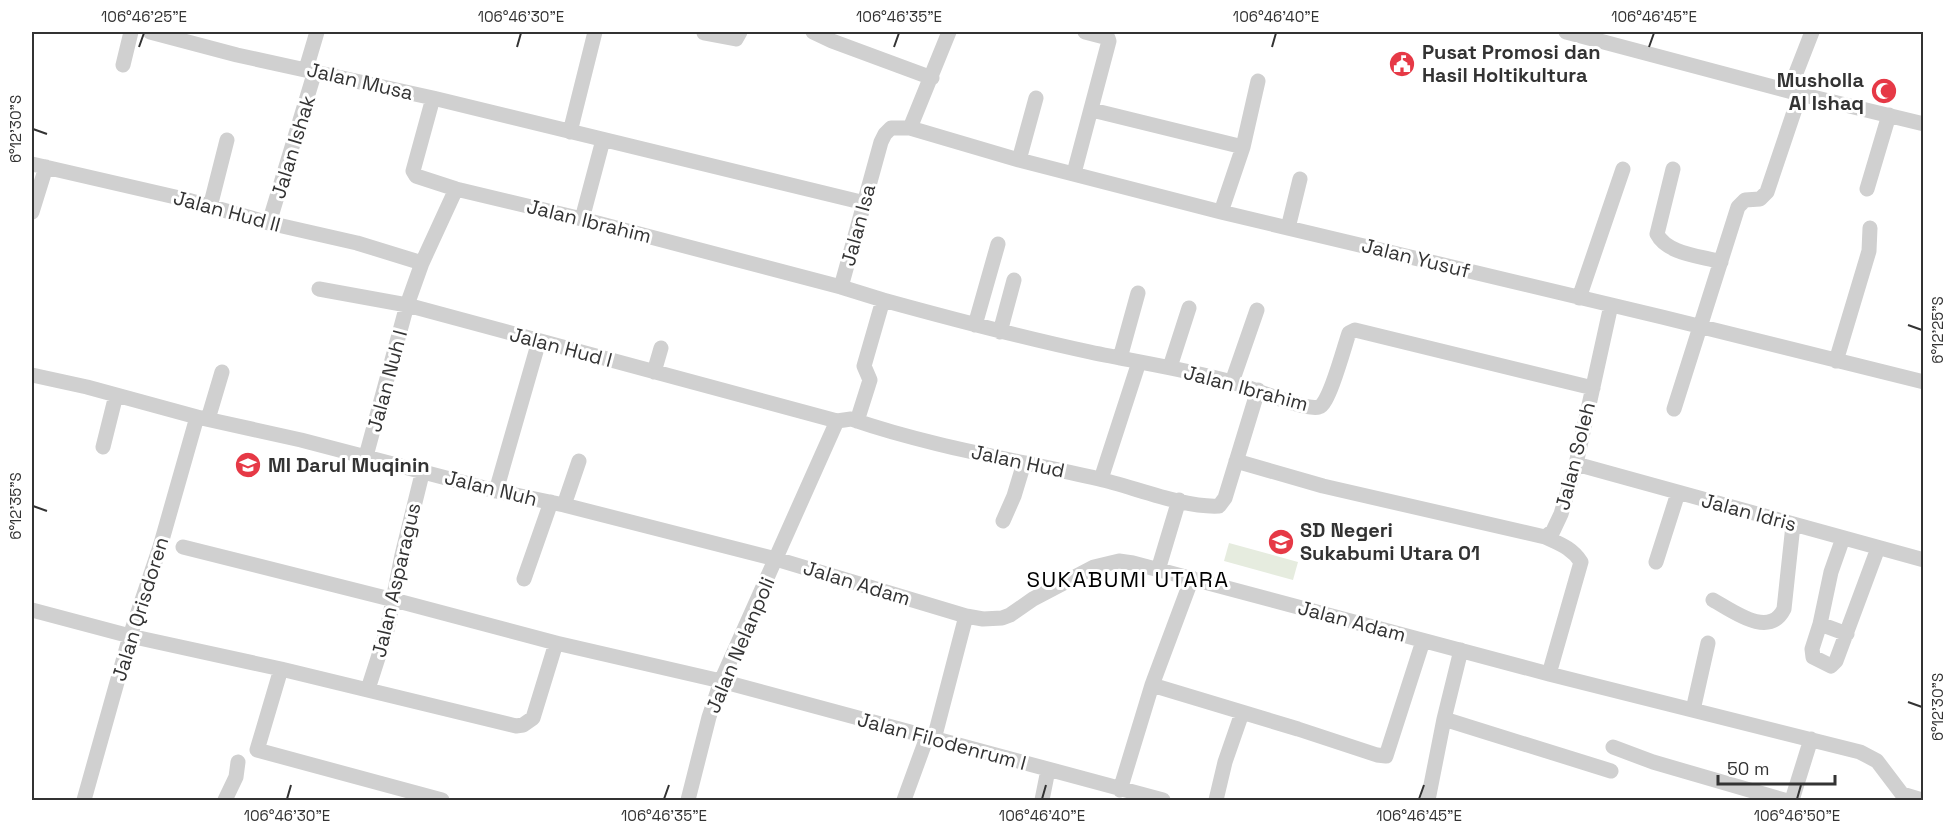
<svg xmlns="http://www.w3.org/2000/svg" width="1955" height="832" viewBox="0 0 1955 832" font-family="'Space Grotesk',sans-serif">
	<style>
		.pitch { fill: #e6ecdf }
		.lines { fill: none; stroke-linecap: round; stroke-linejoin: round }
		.street { stroke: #d0d0d0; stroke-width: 15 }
		.ticks { fill: none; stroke: #333; stroke-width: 2 }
		.labels { text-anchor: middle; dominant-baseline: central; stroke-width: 6; stroke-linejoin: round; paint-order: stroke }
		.poi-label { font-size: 20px; font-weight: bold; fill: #333; stroke: #fff; text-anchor: start }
		.street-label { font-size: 20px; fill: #333; stroke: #fff }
		.quarter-label { font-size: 22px; letter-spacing: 1.5px; fill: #000; stroke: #fff }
		.neatline { fill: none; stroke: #333; stroke-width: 2 }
		.ticks-label { font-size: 15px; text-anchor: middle; fill: #333 }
	</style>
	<rect width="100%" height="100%" fill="#fff"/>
	<!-- pitch -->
	<path class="pitch" d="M1229,543L1298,562L1293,580L1224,561Z"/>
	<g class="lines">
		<!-- street -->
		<path class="street" d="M150,32L237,55L433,98L865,203
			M813,32L832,41L932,78
			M1566,32L1800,94L1924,124
			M704,33L736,39L740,32
			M123,65L131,32
			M306,69L317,32
			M1789,91L1812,32
			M433,98L413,171L416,176L456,189L582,219L841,287
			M1092,110L1243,147
			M910,128L1019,160L1221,212L1662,317L1924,382
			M570,132L595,32
			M1019,160L1036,98
			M32,164L184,199L269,223L357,243L422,263
			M1673,169L1657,234C1667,254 1701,256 1721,262
			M1074,173L1109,41L1108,38L1085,32
			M1867,189L1889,115
			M210,207L227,140
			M32,212L46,167
			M1221,212L1243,147L1258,81
			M582,219L603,140
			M269,223L315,71
			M1288,228L1300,179
			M319,289L407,305L837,421
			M1579,298L1623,169
			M883,300C952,319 1020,337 1090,352C1137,362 1185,369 1232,382C1250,387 1304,411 1319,407C1329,405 1345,344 1349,333L1355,330L1593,388
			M975,325L998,244
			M1000,332L1014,280
			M1120,358L1138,293
			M1836,361L1869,251L1870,228
			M1170,367L1189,308
			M654,372L661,348
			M32,375L87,387L197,417L301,440L496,491L564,505L776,559L966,616L983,619L1002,618L1010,615L1033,599L1094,567L1119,561L1133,563L1549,674L1860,752L1877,761L1902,794L1922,800
			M1232,382L1257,310
			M1674,409L1738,207L1745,200L1760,199L1767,192L1800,94
			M208,419L222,372
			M857,421L870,380L864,366L883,300L841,287L881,142L885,134L891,128H910L949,32
			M103,447L116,395
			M366,456L407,305L422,263L456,189
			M1236,461L1323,486L1545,537C1560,544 1572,548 1581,562L1549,674
			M1576,464L1924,560
			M1101,479L1139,362
			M496,491L539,341
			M564,505L579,461
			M1003,521L1014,496L1024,463
			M1545,537L1553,531L1561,514L1576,464L1611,305
			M1843,538L1831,572L1820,624L1812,649L1813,657L1831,666L1836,661L1878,548
			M183,547L394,600L556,643L721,681L1163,800
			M1656,562L1678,493
			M1158,570L1179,500
			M524,579L551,502
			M1713,600C1733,611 1769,639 1784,609L1793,525
			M32,610L130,636L281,669L516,726L523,725L533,718L556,643
			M1820,624L1847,634
			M281,669L257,750L442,800
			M1152,685L1298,729L1377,755L1386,756L1423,641
			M368,689L387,630L402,555L423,470
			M1693,710L1708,643
			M1444,719L1611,771
			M934,739L966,616
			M1613,747L1653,762L1784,800
			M1120,790L1152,685L1192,578
			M84,800L130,636L160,547L197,417
			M225,800L236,777L238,762
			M688,800L709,717L721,681L837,421L851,419C932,447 1017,460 1099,479C1134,487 1184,508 1219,506L1225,498L1258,390
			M904,800L927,737
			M1042,800L1048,770
			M1216,800L1225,762L1242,713
			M1428,800L1444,719L1461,650
			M1792,800L1811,739"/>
	</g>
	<!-- ticks -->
	<path class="ticks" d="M139,47L144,33M517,47L521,33M894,47L899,33M1272,47L1276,33M1649,47L1654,33M33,129L47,134M1908,325L1922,330M33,506L47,511M1908,702L1922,707M287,799L291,785M664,799L669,785M1042,799L1046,785M1419,799L1424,785M1797,799L1801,785"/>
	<!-- icons -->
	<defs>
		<g id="civic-disc" transform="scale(1.35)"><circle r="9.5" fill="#e63946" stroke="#fff"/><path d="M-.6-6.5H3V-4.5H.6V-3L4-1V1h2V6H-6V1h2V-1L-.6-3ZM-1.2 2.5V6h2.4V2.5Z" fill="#fff"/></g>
		<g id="mosque-disc" transform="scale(1.35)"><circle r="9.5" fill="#e63946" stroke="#fff"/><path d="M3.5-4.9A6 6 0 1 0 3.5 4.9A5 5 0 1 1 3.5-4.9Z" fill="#fff"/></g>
		<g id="school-disc" transform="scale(1.35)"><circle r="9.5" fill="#e63946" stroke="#fff"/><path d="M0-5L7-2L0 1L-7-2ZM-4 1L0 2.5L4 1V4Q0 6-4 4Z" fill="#fff"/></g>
	</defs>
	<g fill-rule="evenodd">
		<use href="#civic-disc" x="1402" y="64"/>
		<use href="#mosque-disc" x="1884" y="91"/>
		<use href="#school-disc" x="248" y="465"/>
		<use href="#school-disc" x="1281" y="542"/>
	</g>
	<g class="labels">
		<!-- poi labels -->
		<g class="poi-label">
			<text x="1422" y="52">Pusat Promosi dan<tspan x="1422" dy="23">Hasil Holtikultura</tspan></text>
			<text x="1864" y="80" text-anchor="end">Musholla<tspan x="1864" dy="23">Al Ishaq</tspan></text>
			<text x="268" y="465">MI Darul Muqinin</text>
			<text x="1300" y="530">SD Negeri<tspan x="1300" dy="23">Sukabumi Utara 01</tspan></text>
		</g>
		<!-- street labels -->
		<g class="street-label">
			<text transform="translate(360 81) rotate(13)">Jalan Musa</text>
			<text transform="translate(293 147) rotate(-73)">Jalan Ishak</text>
			<text transform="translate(227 211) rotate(15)">Jalan Hud II</text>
			<text transform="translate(589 221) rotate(14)">Jalan Ibrahim</text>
			<text transform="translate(858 225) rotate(-75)">Jalan Isa</text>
			<text transform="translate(1416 258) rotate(14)">Jalan Yusuf</text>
			<text transform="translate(561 347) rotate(15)">Jalan Hud I</text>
			<text transform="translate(387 381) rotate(-75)">Jalan Nuh I</text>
			<text transform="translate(1246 388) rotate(15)">Jalan Ibrahim</text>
			<text transform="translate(1575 456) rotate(-76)">Jalan Soleh</text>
			<text transform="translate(1018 461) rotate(12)">Jalan Hud</text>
			<text transform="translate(491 488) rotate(14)">Jalan Nuh</text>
			<text transform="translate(1749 512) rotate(15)">Jalan Idris</text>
			<text transform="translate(396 580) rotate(-77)">Jalan Asparagus</text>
			<text transform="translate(857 583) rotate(17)">Jalan Adam</text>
			<text transform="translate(140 609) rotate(-73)">Jalan Qrisdoren</text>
			<text transform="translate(1352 621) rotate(15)">Jalan Adam</text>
			<text transform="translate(740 645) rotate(-67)">Jalan Nelanpoli</text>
			<text transform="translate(942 741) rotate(15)">Jalan Filodenrum I</text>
		</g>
		<!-- quarter labels -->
		<g class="quarter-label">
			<text x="1128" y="579">SUKABUMI UTARA</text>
		</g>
	</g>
	<!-- border -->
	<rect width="1955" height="832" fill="none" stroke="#ffffff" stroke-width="66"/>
	<!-- scale -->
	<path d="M1718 775v9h117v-9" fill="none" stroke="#333333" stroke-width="3"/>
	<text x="1727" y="775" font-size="18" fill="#333333" stroke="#ffffff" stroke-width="4.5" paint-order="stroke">50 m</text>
	<rect x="33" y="33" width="1889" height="766" class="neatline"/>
	<g class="ticks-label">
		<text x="144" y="22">106°46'25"E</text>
		<text x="521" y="22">106°46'30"E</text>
		<text x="899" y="22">106°46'35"E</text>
		<text x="1276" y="22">106°46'40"E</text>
		<text x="1654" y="22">106°46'45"E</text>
		<text transform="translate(16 129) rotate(-90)" y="5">6°12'30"S</text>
		<text transform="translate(1938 330) rotate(-90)" y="5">6°12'25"S</text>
		<text transform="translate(16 506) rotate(-90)" y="5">6°12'35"S</text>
		<text transform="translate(1938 707) rotate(-90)" y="5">6°12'30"S</text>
		<text x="287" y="821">106°46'30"E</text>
		<text x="664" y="821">106°46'35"E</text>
		<text x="1042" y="821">106°46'40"E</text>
		<text x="1419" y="821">106°46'45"E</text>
		<text x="1797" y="821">106°46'50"E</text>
	</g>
</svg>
